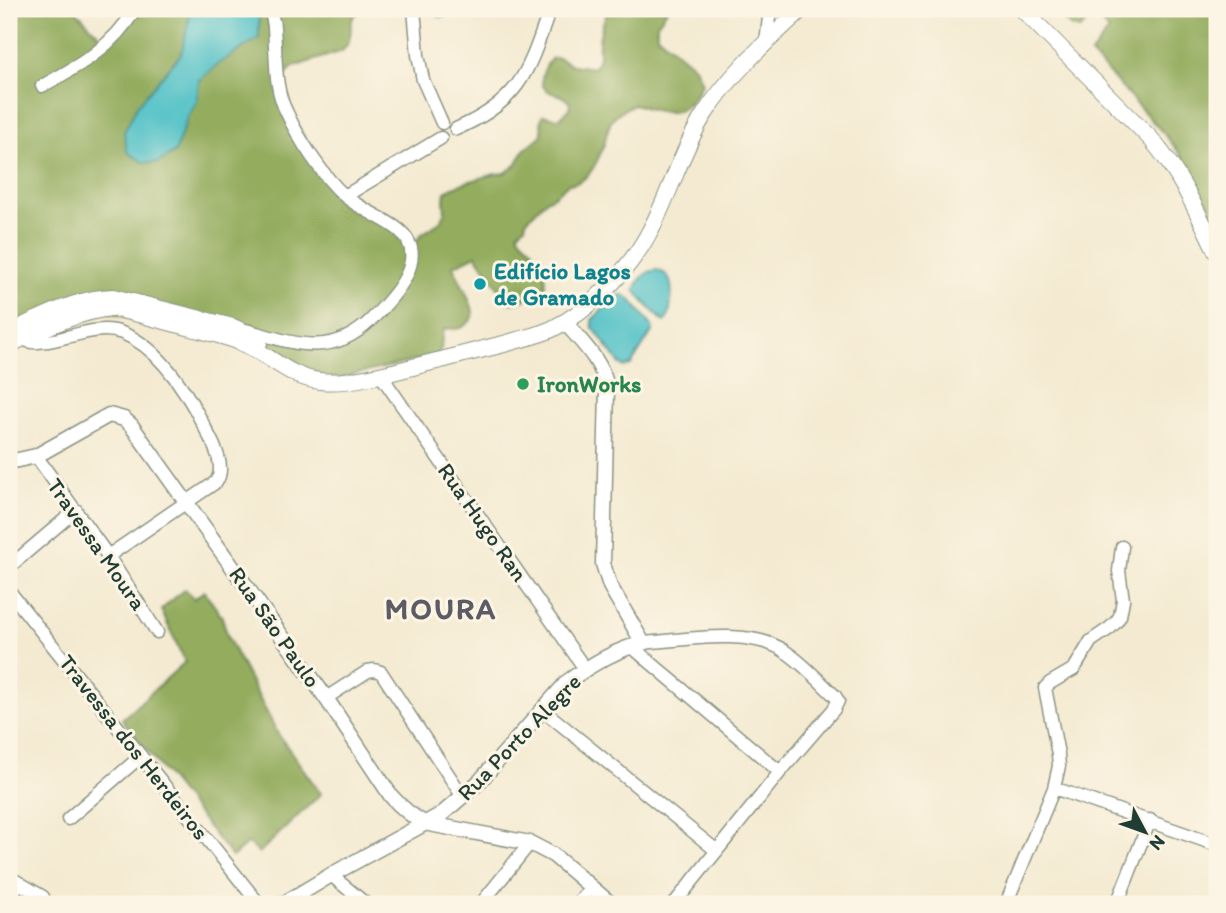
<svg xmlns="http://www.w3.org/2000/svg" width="1226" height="913" viewBox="0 0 1226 913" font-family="Itim,sans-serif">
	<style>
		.forest { fill: #93ac5d; stroke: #597448; stroke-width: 2 }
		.water { fill: #54c2c8; stroke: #3a807e; stroke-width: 2 }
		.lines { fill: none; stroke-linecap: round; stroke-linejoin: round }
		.minor-casing { stroke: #8a9482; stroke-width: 15 }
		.tertiary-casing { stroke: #8a9482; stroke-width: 17 }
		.secondary-casing { stroke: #8a9482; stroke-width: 18 }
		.minor { stroke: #fff; stroke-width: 12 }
		.tertiary { stroke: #fff; stroke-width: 14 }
		.secondary { stroke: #fff; stroke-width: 16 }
		.culture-dot { fill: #0f9aa8; stroke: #fcf5e5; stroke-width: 2.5 }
		.leisure-dot { fill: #2e9e5b; stroke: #fcf5e5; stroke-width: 2.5 }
		.labels { text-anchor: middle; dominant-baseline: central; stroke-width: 6; stroke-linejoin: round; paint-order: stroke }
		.culture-label { font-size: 23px; font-weight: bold; fill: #0d838f; stroke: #fcf5e5; text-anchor: start }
		.leisure-label { font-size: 23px; font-weight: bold; fill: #27864d; stroke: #fcf5e5; text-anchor: start }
		.street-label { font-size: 23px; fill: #1f3d34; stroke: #fcf5e5 }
		.district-label { font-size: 30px; font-weight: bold; letter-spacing: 2px; fill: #5d5c65; stroke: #fcf5e5 }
	</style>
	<rect width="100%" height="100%" fill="#fcf5e5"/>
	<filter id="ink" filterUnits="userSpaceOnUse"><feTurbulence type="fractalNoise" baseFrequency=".0143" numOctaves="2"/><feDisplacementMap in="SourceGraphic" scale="14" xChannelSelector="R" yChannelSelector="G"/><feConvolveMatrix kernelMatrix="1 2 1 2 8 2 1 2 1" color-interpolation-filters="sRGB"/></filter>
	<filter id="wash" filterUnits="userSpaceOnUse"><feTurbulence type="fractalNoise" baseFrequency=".00686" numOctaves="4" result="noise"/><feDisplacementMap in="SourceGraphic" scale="28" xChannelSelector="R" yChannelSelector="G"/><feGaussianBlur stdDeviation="1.57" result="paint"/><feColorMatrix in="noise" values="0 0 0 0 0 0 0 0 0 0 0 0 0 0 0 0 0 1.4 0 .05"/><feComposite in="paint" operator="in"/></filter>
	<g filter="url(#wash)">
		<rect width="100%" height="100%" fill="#f4ead1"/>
		<!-- forest -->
		<path class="forest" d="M9,9H74L107,43L135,9H364C362,10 355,15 354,16C347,26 356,37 342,51L293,67L286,74L281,98L331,182L398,230L411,248L422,234L440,222L445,213L444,199L445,192L451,188L467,182L495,174L505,173L516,165L524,150L542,135L541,121L543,115L559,119L569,109L570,103C562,94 560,96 550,92C535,86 544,67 552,58H559L572,65L593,68C602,60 598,53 599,42C600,31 604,19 608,9H668L657,24V35L695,67L702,83C685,120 668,115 634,104C629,107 620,111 615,116C607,124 607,136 603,147C597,163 587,185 568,184L554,196L546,200L526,221L525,226L518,232C520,241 527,242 532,249C542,262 552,282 541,296C528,295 517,306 508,302L476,255L453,266C457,276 473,303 473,313C473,319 469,323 464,326C458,329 455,330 448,328L443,330L441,349L436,356L321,382L267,351L73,303L9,333Z
			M1055,9H1217V224L1184,159L1166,136L1091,54L1109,30L1093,16L1080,29L1070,26Z
			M185,589L194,599L204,591L222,617L228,638L278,734L321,794L259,853L248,843L232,857L122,719L185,662L161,610Z"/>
		<!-- water -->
		<path class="water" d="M194,9H259V38L221,62L199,80L197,102L188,116L175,152L158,163L143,162L127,152L124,132L138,104L181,54L190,14Z
			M430,9H478L440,17L431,13Z
			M656,270C672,273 673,287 671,301C670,310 670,317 664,322L645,303L635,290C639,280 644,272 656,270Z
			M618,295H624L630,299L652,326L653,330L631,365L624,367L620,364L592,326V320Z"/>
	</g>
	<g filter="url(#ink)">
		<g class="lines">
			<!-- minor casing -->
			<g class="minor-casing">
				<path id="minor" d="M414,9L418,55L423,80L442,123
					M766,43L770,9
					M42,86C79,66 114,46 135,9
					M456,129C521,101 528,72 550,9
					M345,196L441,138
					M15,330C19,335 24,341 32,342C37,343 43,341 48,341C71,338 98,324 122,333C159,347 188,394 205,428C213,443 227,467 216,482L108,556
					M246,330C293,343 331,359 371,320C392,299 432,258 399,230C383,217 361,210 345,196C324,178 298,138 287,113C276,92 276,69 275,45C274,32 275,20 269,9
					M380,374L585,669
					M36,456L108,556L157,632
					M9,567L76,510
					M9,591L259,904
					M643,643C683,640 752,627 786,652C804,664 819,681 835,696L838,701L834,709L780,772L674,904
					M631,646L780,772
					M326,698L368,671L374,670L381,672L463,797
					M543,710L717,851
					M1054,788L1217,845
					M68,819L140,757
					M331,875L366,904
					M9,877L43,897
					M9,898L19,883
					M481,904L530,843
					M577,904L591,888
					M1006,904L1054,788L1059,766L1058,754L1045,688L1050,683L1074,669L1091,641L1110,628L1116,622L1120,616L1123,600L1119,571L1122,547
					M1117,904L1150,820"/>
			</g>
			<!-- tertiary casing -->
			<g class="tertiary-casing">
				<path id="tertiary" d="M9,462L36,456L109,415L124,419L131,425L326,698L391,796C401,807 411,816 424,823L530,843L553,855L611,904
					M283,904L331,875L442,814L479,782L567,682C590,665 615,650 643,643L610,586L603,564L607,388C602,360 582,343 565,322"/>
			</g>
			<!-- secondary casing -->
			<g class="secondary-casing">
				<path id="secondary" d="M1022,9L1151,139C1180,173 1198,213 1217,253
					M25,325C54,312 81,298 113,297L233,327L244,332L259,343
					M9,345C38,330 79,311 112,308C136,313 160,320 184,326C202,331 222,335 240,342C268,353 289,378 320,381C355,385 409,367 445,359C467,353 489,348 511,342C525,338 539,335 552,329C591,310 632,267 651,229C670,193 681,153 702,118C728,76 766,42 802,9"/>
			</g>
			<!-- minor -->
			<use href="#minor" class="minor"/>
			<!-- tertiary -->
			<use href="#tertiary" class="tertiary"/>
			<!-- secondary -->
			<use href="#secondary" class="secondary"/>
		</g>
	</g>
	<!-- markers -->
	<circle class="culture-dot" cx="480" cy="284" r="7"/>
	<circle class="leisure-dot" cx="523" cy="384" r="7"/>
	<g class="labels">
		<!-- culture labels -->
		<g class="culture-label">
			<text x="494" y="271">Edifício Lagos<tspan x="494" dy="26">de Gramado</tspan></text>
		</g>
		<!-- leisure labels -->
		<g class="leisure-label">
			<text x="537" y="384">IronWorks</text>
		</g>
		<!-- street labels -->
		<g class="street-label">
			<text transform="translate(483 522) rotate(55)">Rua Hugo Ran</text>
			<text transform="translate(97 544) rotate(55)">Travessa Moura</text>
			<text transform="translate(275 627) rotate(55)">Rua São Paulo</text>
			<text transform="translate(519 737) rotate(-46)">Rua Porto Alegre</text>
			<text transform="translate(134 747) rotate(52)">Travessa dos Herdeiros</text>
		</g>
		<!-- district labels -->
		<g class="district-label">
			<text x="441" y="608">MOURA</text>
		</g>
	</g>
	<!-- margin -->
	<rect width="1226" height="913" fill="none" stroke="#fcf5e5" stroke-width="35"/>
	<!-- north arrow -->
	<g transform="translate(1145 832) rotate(131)" stroke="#fcf5e5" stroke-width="5" paint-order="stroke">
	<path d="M0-5L12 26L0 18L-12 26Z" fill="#1f3d34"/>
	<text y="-10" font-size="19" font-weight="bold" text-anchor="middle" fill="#1f3d34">N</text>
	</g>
</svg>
